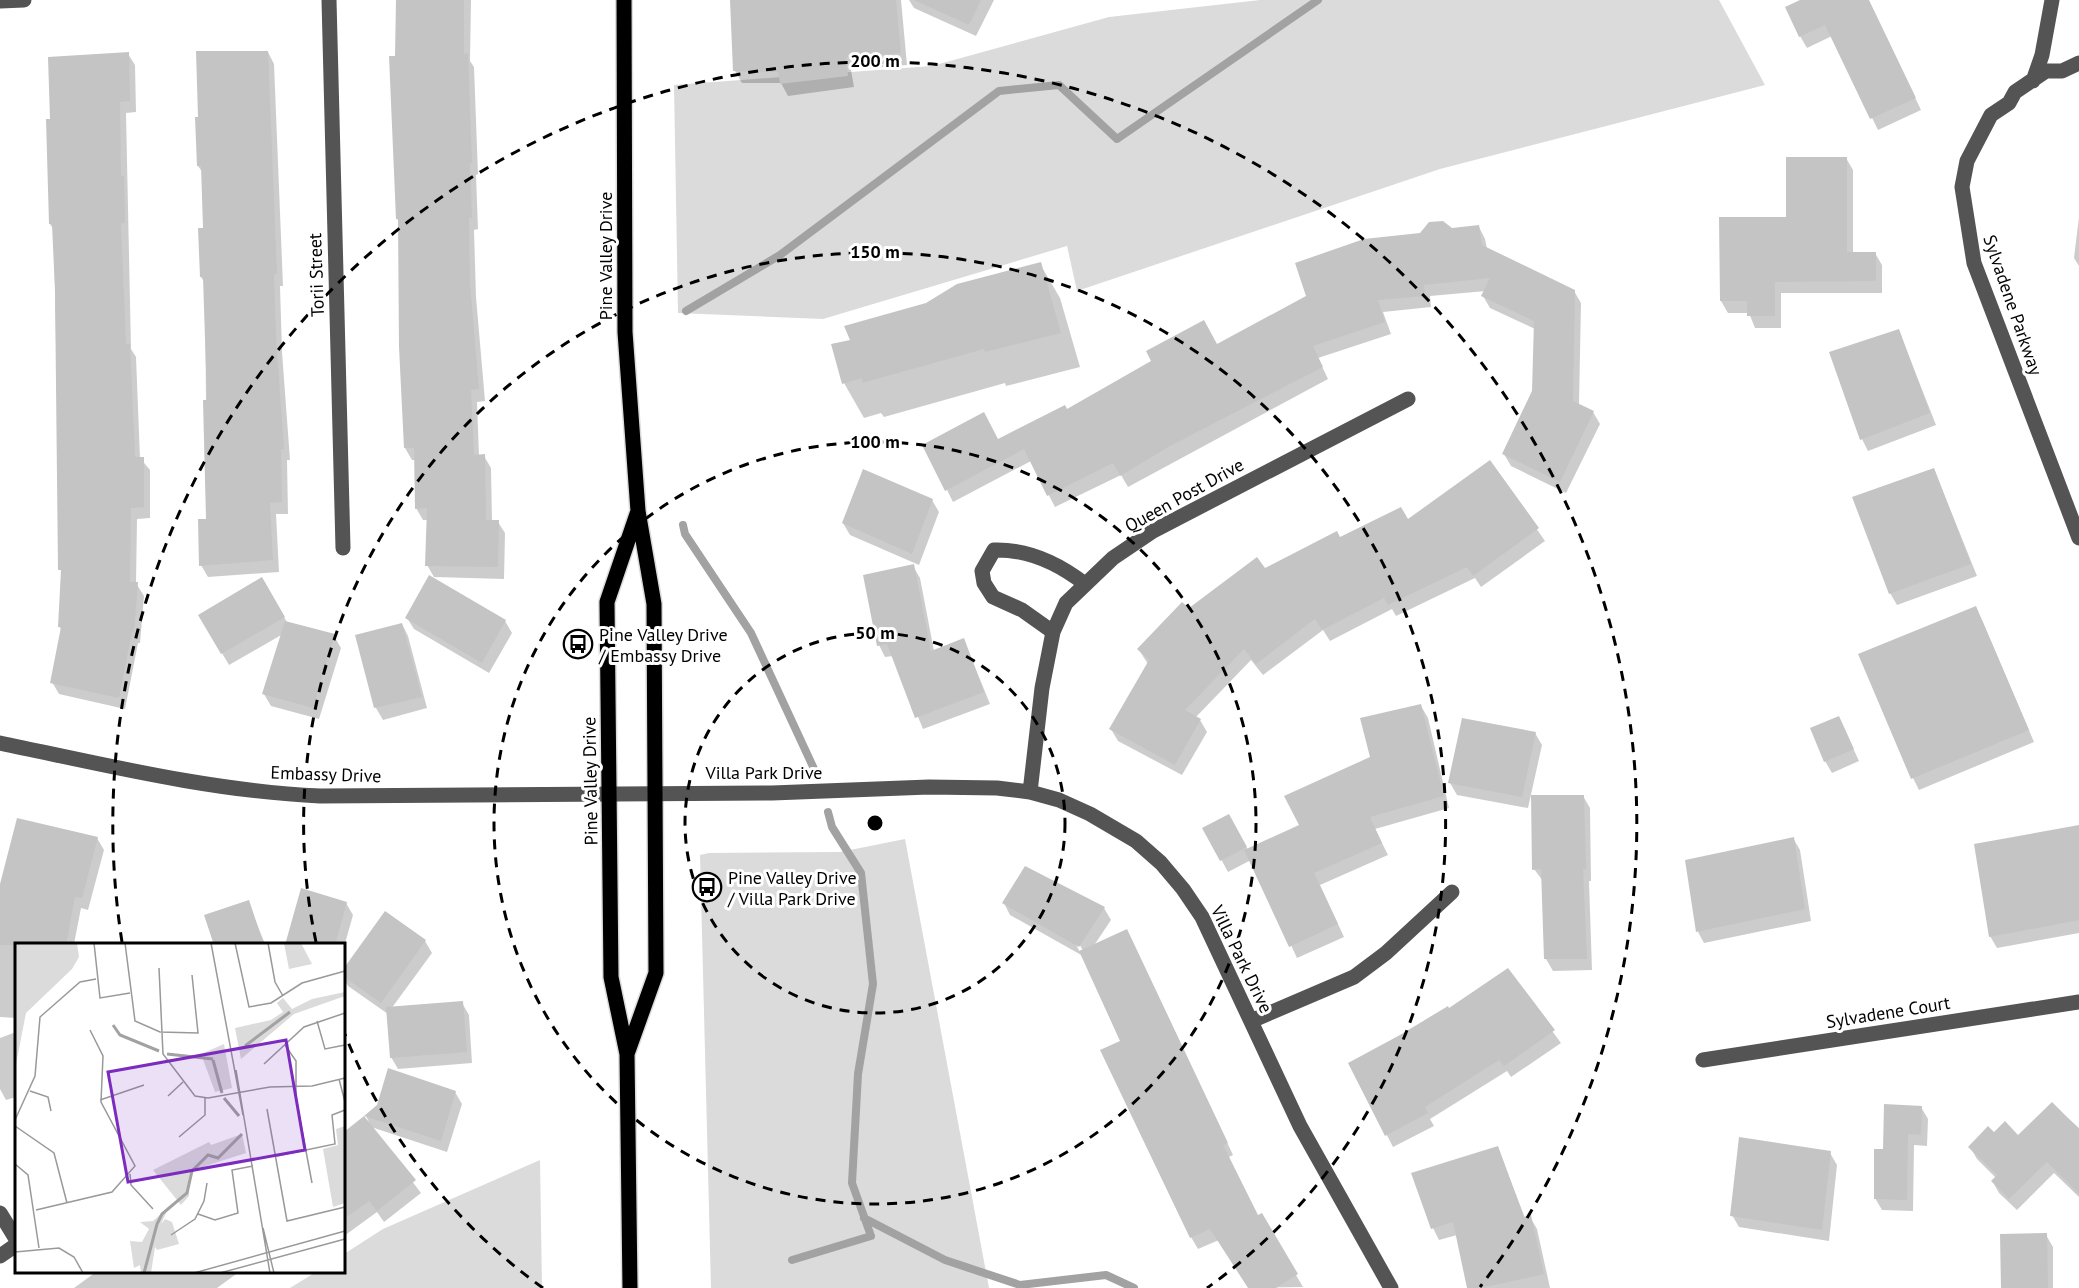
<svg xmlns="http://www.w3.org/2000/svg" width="2079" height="1288" viewBox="0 0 2079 1288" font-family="'PT Sans',sans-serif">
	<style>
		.green { fill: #dbdbdb }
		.shadow { fill: #0003; fill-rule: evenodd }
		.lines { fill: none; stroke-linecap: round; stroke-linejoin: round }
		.stream { stroke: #a2a2a2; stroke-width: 8 }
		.building { fill: #c4c4c4 }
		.major-casing { stroke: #dbdbdb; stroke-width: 18 }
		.minor { stroke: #545454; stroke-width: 15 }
		.major { stroke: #000; stroke-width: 15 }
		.ring { fill: none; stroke: #000; stroke-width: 3; stroke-dasharray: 10 8 }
		.labels { text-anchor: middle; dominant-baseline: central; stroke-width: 6; stroke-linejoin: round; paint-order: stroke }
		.street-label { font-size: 18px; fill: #000; stroke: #fff }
		.poi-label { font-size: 18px; fill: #000; stroke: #fff; text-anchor: start }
		.inset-river { fill: none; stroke: #a2a2a2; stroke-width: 3 }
		.inset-road { fill: none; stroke: #999; stroke-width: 1.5 }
		.view { fill: #7b2cbf; fill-opacity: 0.15; stroke: #7b2cbf; stroke-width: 3 }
		.inset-edge { fill: none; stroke: #000; stroke-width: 3 }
		.centre { fill: #000; stroke: #fff; stroke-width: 3 }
		.ring-label { font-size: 18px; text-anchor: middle; font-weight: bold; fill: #000; stroke: #fff; stroke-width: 6; stroke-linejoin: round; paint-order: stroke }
	</style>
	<rect width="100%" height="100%" fill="#fff"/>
	<!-- green -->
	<path class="green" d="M1260,0H1719L1765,85L1440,169L1077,291L1067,246L823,319L678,313L674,85L932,66L1109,17Z
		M905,839L989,1288H711L700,855L709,853L840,852Z
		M540,1160L542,1288H290L316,1272H344V1254L383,1229Z"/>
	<!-- shadow -->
	<path class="shadow" d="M396,0H471L470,61L474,67L478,174L476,175L478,229L474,230L476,297L485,401L477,402L479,456H484L491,468L492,521L498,522L505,533L504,579L434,577L427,565L428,520H423L416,508L415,460H412L405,448L400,223L397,219Z
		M732,0H901L907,65L851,70L854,87L788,96L781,83H742L735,71Z
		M909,0H994L976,36L914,8Z
		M1803,0H1868L1921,110L1878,130L1832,36L1807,48L1800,36Z
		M268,52L274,64L283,286H280L282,352L290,460H287L288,514H276L279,572L208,577L201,565L207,520L205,283L201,277L204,229L203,173L198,166L200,118Z
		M128,54L135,65L136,112L126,113L131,349L136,357L140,458L150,470V518L137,519L136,583L144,596L140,643H138L125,709L59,694L52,682L62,631L59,626L63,574L60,569L54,230L50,224L52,120Z
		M1846,158L1853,170V253H1875L1882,265V293H1781V328H1755L1749,313H1728L1721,301L1788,219Z
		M2079,217V266L2074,258Z
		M1479,227L1485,239L1487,249L1574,291L1581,303L1579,405L1593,412L1600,424L1566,493L1511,466L1504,454L1534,391L1535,329L1490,308L1483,296L1486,291L1430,296L1431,307L1383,312L1391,334L1318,358L1328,379L1128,487L1121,475L1055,507L1031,461L953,502L947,490L998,440L1217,346L1451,230Z
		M1040,264L1060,298L1080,367L1006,386L1005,383L884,417L881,413L864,418L844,383L852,341L927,305Z
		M1899,331L1936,425L1868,451L1862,439Z
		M1490,462L1545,541L1481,587L1475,578L1396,616L1392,609L1330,641L1323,630L1263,675L1251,660L1195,718L1200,720L1207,732L1182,775L1118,741L1111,729L1148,664L1139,650L1189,610L1265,570L1340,539L1408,521Z
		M1934,469L1977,576L1897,605L1890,593Z
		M932,500L939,512L919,565L850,535L843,523Z
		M913,566L920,578L934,651L964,640L990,704L923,729L893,656L885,657L879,645Z
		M262,579L288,624L334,636L341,648L319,719L271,706L264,694L283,634L229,665L200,616Z
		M407,618L505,621L512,633L489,673L414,629Z
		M1982,620L2034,742L1919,790L1913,778Z
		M402,624L408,636L427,708L383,720L376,708L357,636Z
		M1421,706L1428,718L1449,808L1375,829L1388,855L1320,885L1344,937L1297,958L1251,860L1228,872L1204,828L1229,816L1248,850L1301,826Z
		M1839,718L1859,761L1832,773L1825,761Z
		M1535,733L1542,745L1528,808L1457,795L1450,783Z
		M1583,796L1590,808L1591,881H1589L1592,970L1553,971L1546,959L1543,881L1534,869Z
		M2079,827V933L1997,948L1990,936Z
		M97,838L104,850L88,910L81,908L74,944H16V1018L0,1017V896Z
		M1793,838L1800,850L1811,921L1704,943L1698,932Z
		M248,902L265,944H209L215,942Z
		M346,903L353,915L344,947V944H286Z
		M1004,903L1104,908L1111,920L1093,947L1133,943L1233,1155L1229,1157L1258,1217L1261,1215L1303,1287L1249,1288L1219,1240L1198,1249L1191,1237L1122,1042L1083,956L1010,915ZM1076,939L1084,952H1080L1074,941Z
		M385,913L425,941L432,953L391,1009L462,1003L469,1015L472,1063L398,1069L391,1057L388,1014L348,986L344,979V971Z
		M1507,970L1561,1043L1511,1077L1507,1071L1430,1119L1434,1126L1393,1147L1350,1063L1449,1010Z
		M16,1032V1097L6,1100L0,1089V1038Z
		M455,1092L462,1104L447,1152L371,1127L421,1193L384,1222L377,1212L344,1236V1134L363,1118L369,1122L366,1116Z
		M2052,1104L2079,1128V1197L2054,1173L2017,1210L1999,1193L1993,1182L1996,1178L1977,1159L1970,1147L1994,1134L2018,1138Z
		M1921,1107L1928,1119L1927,1146L1914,1145L1913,1211L1882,1210L1875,1198L1884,1151Z
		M1498,1148L1525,1218L1530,1217L1537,1229L1550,1288H1469L1457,1235L1439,1240L1433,1228Z
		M1830,1153L1837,1165L1829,1241L1739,1227L1732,1215Z
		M2046,1235L2053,1247V1288H2003Z
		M96,1272H239L217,1288H74Z"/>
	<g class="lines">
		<!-- stream -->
		<path class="stream" d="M686,311L780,255L999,91L1059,85L1117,139L1318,0
			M683,525L685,534L751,633L815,771
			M864,1218L945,1260L1020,1285L1106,1275L1134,1288
			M792,1260L871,1236L852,1183L858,1074L873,984L861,873L832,827L828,812"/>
	</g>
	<!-- building -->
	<path class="building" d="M396,0H464V54L468,53L472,163H470L472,218H469L470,284L479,389L471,390L474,455L485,454L486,520H499L498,567L425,566L427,508L415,509L414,448H404L399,347L398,219H396L389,56H395Z
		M730,0H896L901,53L846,58L848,76L780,84L778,72L733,71Z
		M914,0H981L969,25Z
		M1800,0H1869L1916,98L1870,119L1825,25L1799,37L1785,7Z
		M196,51H268L277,274H274L276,338L284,449H281L282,502L270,503L273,560L199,566L198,519H206L203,400H207L203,277H200L198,228H203L201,166H197L195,117H198Z
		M129,52L130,101L120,102L121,176H124L125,223H121L126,344H130L135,457H144V507L131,508L130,582H138L134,632H132L119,698L50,683L61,627H58L61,570H58L55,291L52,224H49L46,119H50L48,57Z
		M1786,157H1847V252H1876V281L1775,282V316H1747V301H1720L1719,217H1786Z
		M1443,221L1452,228L1479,225L1482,245L1575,290L1573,401L1594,411L1560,482L1502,454L1532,391L1534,321L1481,296L1490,278L1424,285L1425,296L1378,300L1385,322L1313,346L1323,367L1170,446L1120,476L1113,463L1047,496L1024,449L945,491L922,445L984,412L998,439L1065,405L1067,409L1151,361L1146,351L1204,320L1217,344L1306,296L1295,263L1364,239L1420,233L1429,222Z
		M1041,262L1061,333L985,352L984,349L862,383V378L842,384L831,344L850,340L844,326L926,303L957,284Z
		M1899,329L1930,413L1860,440L1829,352Z
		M1490,460L1539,528L1473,576L1467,567L1388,605L1384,598L1322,630L1315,619L1256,664L1244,649L1185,710L1201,719L1175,765L1109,729L1149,660L1137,649L1182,602L1189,608L1257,557L1265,568L1337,531L1340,537L1401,507L1408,519Z
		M1934,468L1971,564L1889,594L1852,497Z
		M863,469L933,499L912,554L842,523Z
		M914,564L931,651L964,638L984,692L915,718L887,644L877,646L863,575Z
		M429,575L506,620L482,663L405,618Z
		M262,577L285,617L221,654L198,615Z
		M1976,606L2029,730L1911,779L1858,654Z
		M285,621L335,634L313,708L262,694Z
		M402,623L422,697L374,708L355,635Z
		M1421,704L1444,796L1370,817L1382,843L1314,873L1338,924L1289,947L1244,850L1299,825L1284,796L1370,757L1360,718Z
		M1839,716L1854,749L1824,762L1810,728Z
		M1462,718L1536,732L1522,797L1448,783Z
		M1531,795H1584L1586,869H1583L1587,959H1544L1541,869L1532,870Z
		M1229,814L1247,847L1220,861L1202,828Z
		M17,818L98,837L82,898L75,897L66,945H0V884Z
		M2079,825V920L1989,937L1974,844Z
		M1794,837L1805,909L1696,932L1685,860Z
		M1025,866L1105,907L1079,947L1002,903Z
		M301,888L347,902L335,945H285Z
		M249,900L264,945H214L204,915Z
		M385,911L426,940L381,1003L344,977V968Z
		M1127,929L1228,1143L1223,1145L1258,1215L1262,1213L1298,1274L1276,1288H1248L1210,1229L1190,1238L1100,1050L1120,1041L1079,951Z
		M1508,968L1555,1030L1504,1066L1499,1060L1425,1107L1428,1113L1385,1136L1348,1063L1400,1035L1448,1006L1449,1008Z
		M463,1001L467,1052L390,1058L386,1007Z
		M388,1068L456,1091L441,1141L364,1116L377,1105Z
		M2052,1102L2079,1129V1194L2047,1162L2009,1199L1991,1181L1997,1175L1968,1147L1988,1126L1994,1132L2005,1121L2018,1135Z
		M1884,1104L1922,1106L1921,1135L1908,1134L1907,1200L1874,1199V1149H1883Z
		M364,1116L416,1180L377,1211L369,1201L344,1219V1132Z
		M1739,1137L1831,1151L1822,1230L1730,1216Z
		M1498,1146L1524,1217L1531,1215L1544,1274L1481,1288H1467L1453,1222L1431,1229L1411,1173Z
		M2047,1233L2048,1288H2001L2000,1234Z"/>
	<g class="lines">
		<!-- major casing -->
		<g class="major-casing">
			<path id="major" d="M624,0L625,332L638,511L654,604L656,973L627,1054
				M630,1288L627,1054L611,977L607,602L637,514"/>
		</g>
		<!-- minor -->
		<path class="minor" d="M329,0L343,548
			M0,1L24,0
			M2079,63L2062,71H2046L2015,92L2009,103L1991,115L1967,161L1962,187L1974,263L2079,538
			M2033,81L2042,55L2052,0
			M1053,632L1022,610L993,597L984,583L982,571L994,550C1029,549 1058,563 1085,584
			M0,743C106,765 211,791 320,796L772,793L929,787L997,788L1030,792L1059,800L1090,814L1136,841L1161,863L1183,889L1202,917L1300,1126L1391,1288
			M1030,792L1042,688L1053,632L1066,603L1113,558L1153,531L1408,399
			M1251,1021L1354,977L1386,953L1452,892
			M1703,1060L2079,1002
			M0,1213L16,1239
			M0,1256L16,1245"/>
		<!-- major -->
		<use href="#major" class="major"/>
	</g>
	<!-- distance rings -->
	<g class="ring">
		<circle cx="875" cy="823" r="190"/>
		<circle cx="875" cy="823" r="381"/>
		<path d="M543 1288A571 571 0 0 1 344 1032M316 942A571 571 0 1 1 1207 1288"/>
		<path d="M122 942A762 762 0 1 1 1480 1287"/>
	</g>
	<!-- icons -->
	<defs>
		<g id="bus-ring" transform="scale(1.5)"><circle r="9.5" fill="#fff" stroke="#000" stroke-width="1.5"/><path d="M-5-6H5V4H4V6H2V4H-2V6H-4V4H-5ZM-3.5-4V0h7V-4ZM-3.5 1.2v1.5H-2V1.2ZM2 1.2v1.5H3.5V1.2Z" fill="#000"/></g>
	</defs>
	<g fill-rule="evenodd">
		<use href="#bus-ring" x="578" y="644"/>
		<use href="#bus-ring" x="707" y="887"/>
	</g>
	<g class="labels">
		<!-- street labels -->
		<g class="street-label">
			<text transform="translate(605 256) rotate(-90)">Pine Valley Drive</text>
			<text transform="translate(316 275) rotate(-92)">Torii Street</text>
			<text transform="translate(2013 305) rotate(71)">Sylvadene Parkway</text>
			<text transform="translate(1184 495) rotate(-29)">Queen Post Drive</text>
			<text x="764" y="772">Villa Park Drive</text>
			<text transform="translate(326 774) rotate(2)">Embassy Drive</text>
			<text transform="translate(590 781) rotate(-91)">Pine Valley Drive</text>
			<text transform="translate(1242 959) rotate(64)">Villa Park Drive</text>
			<text transform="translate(1888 1012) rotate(-9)">Sylvadene Court</text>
		</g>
		<!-- poi labels -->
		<g class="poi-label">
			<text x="599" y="634">Pine Valley Drive<tspan x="599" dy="21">/ Embassy Drive</tspan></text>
			<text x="728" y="877">Pine Valley Drive<tspan x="728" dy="21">/ Villa Park Drive</tspan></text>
		</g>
	</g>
	<!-- overview -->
	<g transform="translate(15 943)">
		<rect width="330" height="330" fill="#fff"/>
		<path d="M0,0H62L64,14L57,26L11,70L0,126ZM269,0H286L297,21L274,26ZM330,49V53L279,71L226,116L220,85L256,77L268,69L262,60L268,55L277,66L297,56ZM209,101L217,145L200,149L186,111ZM330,183V260L318,264L308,206L323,202L321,186ZM227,191L231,210L175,228L174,253L166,262L138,227L194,199L196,202ZM148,269L151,270L146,281L150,276L157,279L164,301L142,307L140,304L136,330H126L125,322L119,325L115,298L127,299L134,286L125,279L138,278Z" fill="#dbdbdb"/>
		<path class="inset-river" d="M98,82L105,92L144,108M230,103L275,69M152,111L198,116M198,117L207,150M209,155L224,173M129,330L142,281L147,271L172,250L177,228L193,212L203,215L227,191"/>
		<path class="inset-road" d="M79,0L85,55L115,50M110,0L120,78L145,89L183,90L177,32M196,0L228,172M220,0L234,64L256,60L287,40L330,28M253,0L260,39L268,53M144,25L148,111L180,153L193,155L255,144L297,143L330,135M302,78L310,106L330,102M270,102L281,118V155L297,240M249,121L289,84L330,70M221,127L255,330M324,136L330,159M15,148L33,154L36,168M153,153L168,139M85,157L129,142M252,166L272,278L330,264M0,177L20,133L25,74L65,39L81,36M0,183L39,210L52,260M164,194L190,172V155M262,213L320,201L317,172L330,167M0,221L13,232L24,305M115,231L116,242L138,266M21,267L97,249L120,223L86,159L88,113L75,87M183,271L200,277L223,270L217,227L238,223M248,285L259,330M156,292L180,276L189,258L192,240M0,309L44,305L59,314L68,330M179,330L330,288M205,330L330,296"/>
		<path class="view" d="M271,97L290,207L113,239L93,129Z"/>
		<rect width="330" height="330" class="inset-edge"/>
	</g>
	<circle cx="875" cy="823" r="9" class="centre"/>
	<g class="ring-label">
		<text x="875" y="67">200 m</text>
		<text x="875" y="258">150 m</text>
		<text x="875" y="448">100 m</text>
		<text x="875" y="639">50 m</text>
	</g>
</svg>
